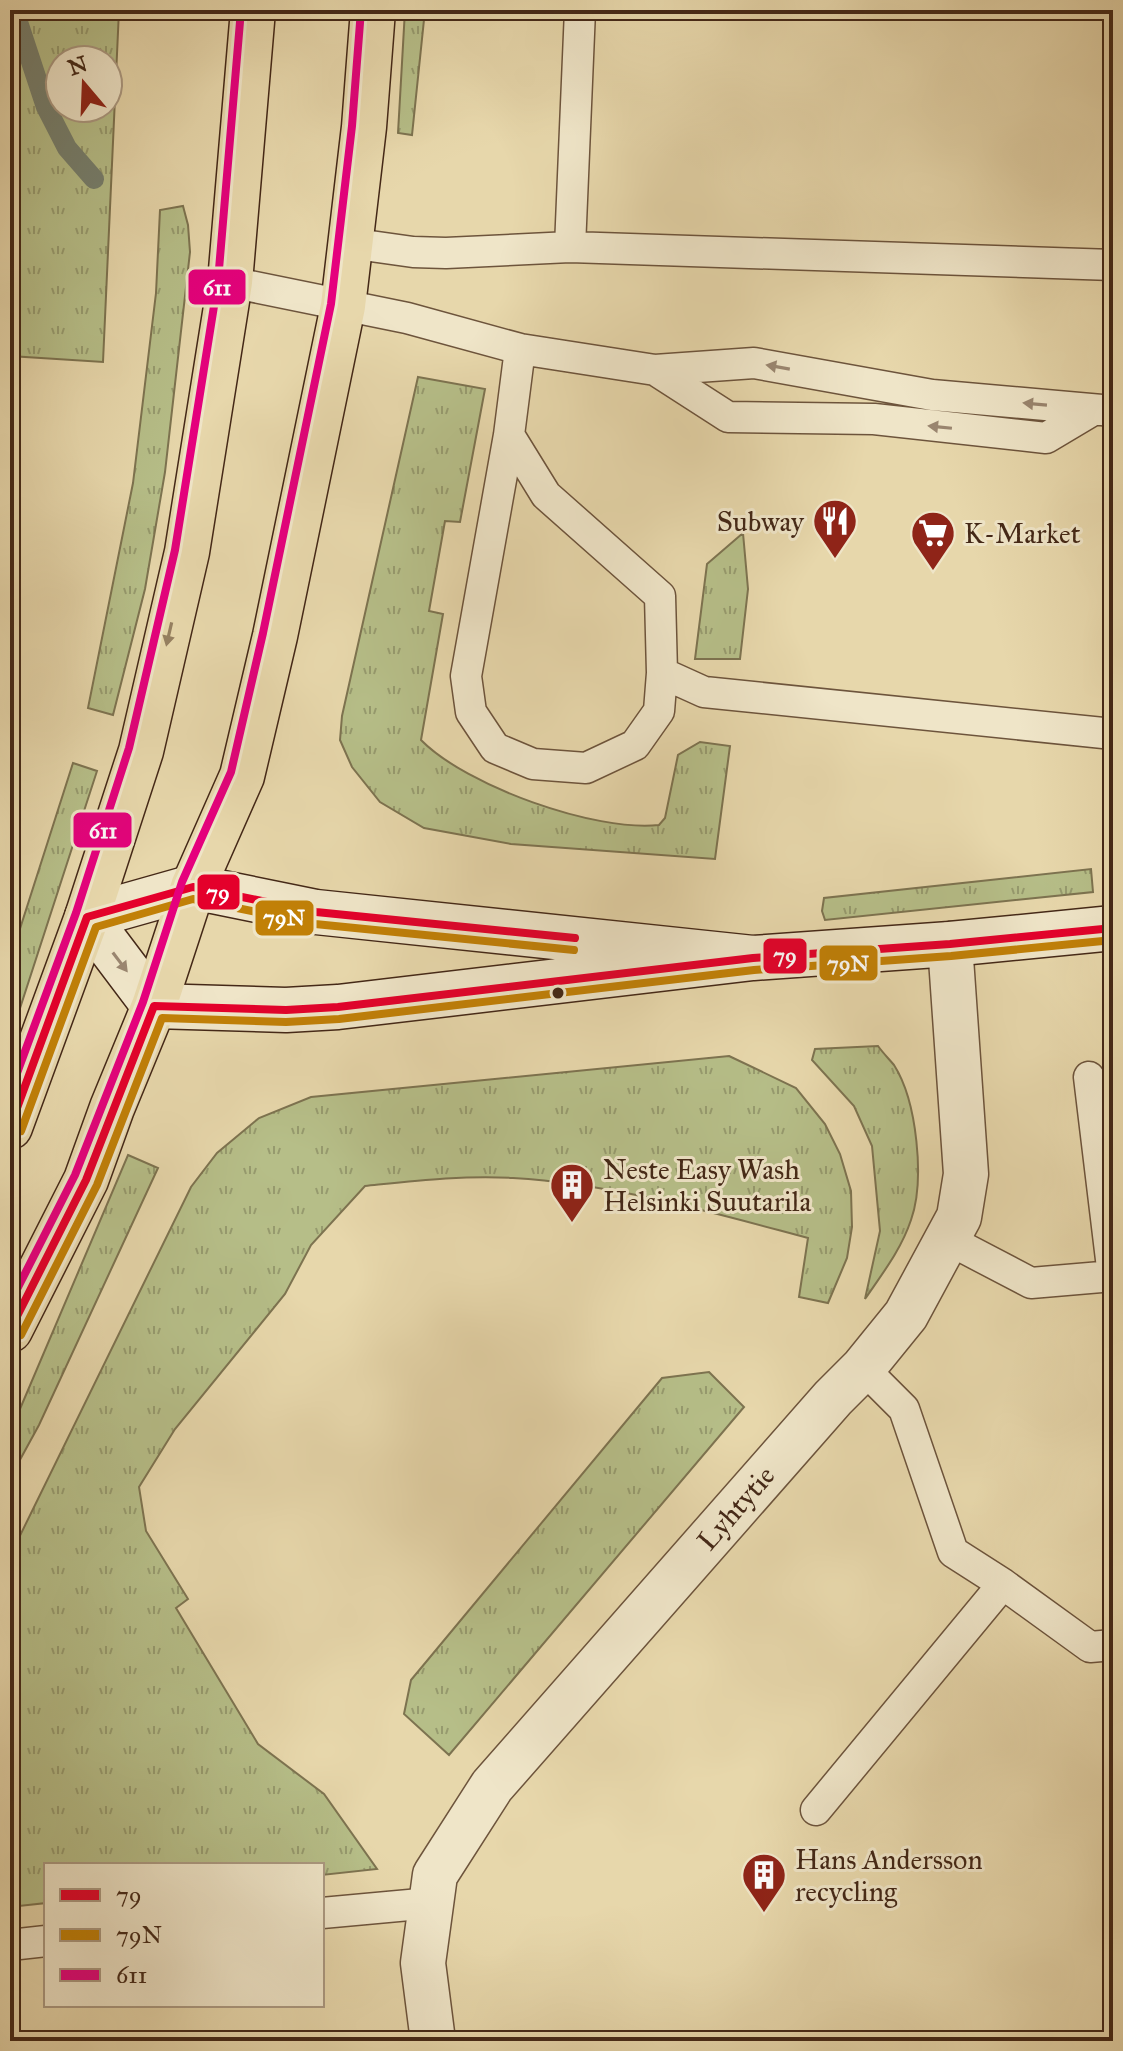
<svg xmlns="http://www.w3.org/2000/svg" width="1123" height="2051" viewBox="0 0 1123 2051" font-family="'IM FELL Great Primer',serif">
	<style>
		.grass { fill: url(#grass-tufts); stroke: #7d7350; stroke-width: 2; fill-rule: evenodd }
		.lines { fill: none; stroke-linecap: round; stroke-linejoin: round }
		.stream { stroke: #76806f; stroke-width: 20 }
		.service-casing { stroke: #6d543c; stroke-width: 33 }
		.minor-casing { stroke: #6d543c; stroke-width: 47 }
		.secondary-casing { stroke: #442817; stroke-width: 47 }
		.primary-casing { stroke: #442817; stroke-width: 47 }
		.service { stroke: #efe5c8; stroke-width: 30 }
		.minor { stroke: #efe5c8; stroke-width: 44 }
		.secondary { stroke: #efe5c8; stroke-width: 44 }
		.primary { stroke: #e7d7ab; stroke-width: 44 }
		.bus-1-casing { stroke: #efe5c8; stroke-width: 14 }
		.bus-2-casing { stroke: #efe5c8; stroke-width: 14 }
		.bus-3-casing { stroke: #efe5c8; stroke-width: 14 }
		.bus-1 { stroke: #e4002b; stroke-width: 8 }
		.bus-2 { stroke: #c18007; stroke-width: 8 }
		.bus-3 { stroke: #e5007d; stroke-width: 8 }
		.oneway { fill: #9a8670 }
		.oneway2 { fill: #968061 }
		.bus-dot { fill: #442817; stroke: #efe5c8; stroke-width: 3 }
		.labels { text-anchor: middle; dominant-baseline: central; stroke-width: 6; stroke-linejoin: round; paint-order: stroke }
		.poi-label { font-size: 28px; fill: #442817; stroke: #efe5c8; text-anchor: start }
		.street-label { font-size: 28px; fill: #442817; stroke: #efe5c8 }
		.line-badge { stroke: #efe5c8; stroke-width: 3 }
		.badge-label { font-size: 22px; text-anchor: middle; font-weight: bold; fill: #fff }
	</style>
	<defs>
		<pattern id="grass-tufts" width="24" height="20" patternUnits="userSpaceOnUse" patternTransform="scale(2)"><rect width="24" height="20" fill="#b6be88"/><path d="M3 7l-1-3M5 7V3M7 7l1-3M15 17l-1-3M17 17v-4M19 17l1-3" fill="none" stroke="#969a6e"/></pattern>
	</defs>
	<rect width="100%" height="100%" fill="#e7d7ab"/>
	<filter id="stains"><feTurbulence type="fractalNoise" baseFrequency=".0025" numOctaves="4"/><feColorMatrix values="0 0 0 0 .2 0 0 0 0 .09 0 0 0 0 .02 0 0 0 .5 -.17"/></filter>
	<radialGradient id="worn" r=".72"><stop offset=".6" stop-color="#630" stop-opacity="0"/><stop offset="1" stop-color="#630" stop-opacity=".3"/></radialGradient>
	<!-- grass -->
	<path class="grass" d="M10,10H119L103,362L10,356ZM108,60V108H60V60Z
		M405,10H425L412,135L398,133Z
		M183,206L188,225L190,252L165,472L145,589L113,715L88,708L133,483L156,293L160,210Z
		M418,377L485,389L460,522L445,521L429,611L443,614L421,740C466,786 595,832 659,825L665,818L678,755L700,742L730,746L715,859L511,844L424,828L380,802L352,767L340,740L342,716Z
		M743,533L748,589L740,659H695L707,564Z
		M73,763L97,771L11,1036L10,960Z
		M1091,869L1093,892L825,920L822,911L824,898Z
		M878,1046C883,1053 889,1059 894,1065C917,1101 925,1180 911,1220C901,1250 882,1274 865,1299L880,1231L872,1146L854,1106L812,1060L815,1049Z
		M729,1056L796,1088L825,1124L840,1154L851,1191L852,1227L847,1258L828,1303L799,1297L808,1238C710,1212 614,1184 513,1178C464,1175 414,1181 365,1186L311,1245L285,1294L175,1429L139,1487L146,1531L188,1599L176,1608L258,1744L324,1794L377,1869L322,1875V1865H46V1903L10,1907V1556L191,1187L217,1153L259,1118L311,1097Z
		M128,1155L158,1168L39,1425L10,1478V1426L17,1416Z
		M709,1372L744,1407L449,1755L404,1714L411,1680L662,1378Z"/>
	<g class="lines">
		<!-- stream -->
		<path class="stream" d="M14,10L46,107L67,148L94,179"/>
		<!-- service casing -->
		<g class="service-casing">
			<path id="service" d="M349,243L413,252L446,253L570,247L1113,265
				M570,247L580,10
				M230,282L407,318L520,349L509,435L466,676L471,712L495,748L533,764L586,768L635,745L659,711L662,673
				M520,349L655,370L754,363L932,395L1113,411
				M655,370L728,417L874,419L1046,438L1093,410
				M509,435L546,495L660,596L662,673L704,692L1113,734
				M947,1239L1031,1283L1113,1276L1089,1077
				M863,1368L904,1409L953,1552L1003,1584L1090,1647L1113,1645
				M816,1810L1003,1584
				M322,1913L431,1903
				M10,1945L46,1941"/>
		</g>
		<!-- minor casing -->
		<g class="minor-casing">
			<path id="minor" d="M433,2041L423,1963L435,1875L492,1786L833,1398L863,1368L906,1315L959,1217L966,1174L950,944"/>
		</g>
		<!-- secondary casing -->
		<g class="secondary-casing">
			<path id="secondary" d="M753,958L316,912L193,887L87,917L154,1006L286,1010L338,1007L753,958L950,944L1113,928"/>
		</g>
		<!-- primary casing -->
		<g class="primary-casing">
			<path id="primary" d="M10,1127L87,917L141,751L187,552L230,282L253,10
				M10,1330L86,1180L112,1108L154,1006L193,887L242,776L275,636L343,306L364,127L373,10"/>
		</g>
		<!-- service -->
		<use href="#service" class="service"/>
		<!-- minor -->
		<use href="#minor" class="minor"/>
		<!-- secondary -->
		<use href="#secondary" class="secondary"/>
		<!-- primary -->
		<use href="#primary" class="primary"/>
		<!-- bus-1 casing -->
		<g class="bus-1-casing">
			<path id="bus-1" d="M10,1127L87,917L193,887L316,912L575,938
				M10,1330L86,1180L154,1006L286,1010L338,1007L753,958L950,944L1113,928"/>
		</g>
		<!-- bus-2 casing -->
		<g class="bus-2-casing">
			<path id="bus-2" d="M21,1131L96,927L193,899L315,924L574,950
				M21,1335L97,1185L162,1018L286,1022L339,1019L754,970L951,956L1113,940"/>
		</g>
		<!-- bus-3 casing -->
		<g class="bus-3-casing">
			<path id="bus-3" d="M10,1092L76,913L129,748L175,550L218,281L241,10
				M10,1303L75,1175L143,1002L182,882L231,772L263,633L331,304L352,126L361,10"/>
		</g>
		<!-- bus-1 -->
		<use href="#bus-1" class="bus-1"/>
		<!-- bus-2 -->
		<use href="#bus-2" class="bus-2"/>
		<!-- bus-3 -->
		<use href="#bus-3" class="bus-3"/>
	</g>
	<!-- one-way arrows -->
	<defs><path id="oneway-solid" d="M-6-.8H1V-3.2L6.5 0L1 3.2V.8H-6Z" transform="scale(2)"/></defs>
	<g class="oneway">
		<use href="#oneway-solid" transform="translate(778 367) rotate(-170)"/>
		<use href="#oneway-solid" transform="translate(1035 404) rotate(-175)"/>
		<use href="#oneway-solid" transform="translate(940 427) rotate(-174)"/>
		<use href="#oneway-solid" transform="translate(120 962) rotate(53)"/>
	</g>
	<use class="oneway2" href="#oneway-solid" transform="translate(169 634) rotate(103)"/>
	<!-- icons -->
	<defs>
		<g id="restaurant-pin" transform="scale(2.3)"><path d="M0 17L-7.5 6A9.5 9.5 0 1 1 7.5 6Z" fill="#8f2418" stroke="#efe5c8"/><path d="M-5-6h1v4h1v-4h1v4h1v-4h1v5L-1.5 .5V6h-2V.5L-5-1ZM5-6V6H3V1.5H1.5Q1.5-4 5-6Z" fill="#fff"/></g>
		<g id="supermarket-pin" transform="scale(2.3)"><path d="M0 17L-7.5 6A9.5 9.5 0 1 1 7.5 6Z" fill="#8f2418" stroke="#efe5c8"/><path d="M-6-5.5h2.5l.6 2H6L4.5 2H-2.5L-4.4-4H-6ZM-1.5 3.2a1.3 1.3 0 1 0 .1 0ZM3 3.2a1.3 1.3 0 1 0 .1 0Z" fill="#fff"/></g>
		<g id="building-pin" transform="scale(2.3)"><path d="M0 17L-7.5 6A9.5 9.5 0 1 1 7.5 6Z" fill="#8f2418" stroke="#efe5c8"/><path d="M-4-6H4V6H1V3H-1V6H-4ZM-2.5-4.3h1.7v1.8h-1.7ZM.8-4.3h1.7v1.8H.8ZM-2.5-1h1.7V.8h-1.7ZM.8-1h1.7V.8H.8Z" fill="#fff"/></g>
	</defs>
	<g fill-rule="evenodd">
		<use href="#restaurant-pin" x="835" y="521"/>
		<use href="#supermarket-pin" x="933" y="533"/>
		<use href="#building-pin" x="572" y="1185"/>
		<use href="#building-pin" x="764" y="1875"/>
	</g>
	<!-- markers -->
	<circle class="bus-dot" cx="558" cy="993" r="7"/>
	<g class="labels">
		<!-- poi labels -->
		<g class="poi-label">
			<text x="804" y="521" text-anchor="end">Subway</text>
			<text x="964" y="533">K-Market</text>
			<text x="603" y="1169">Neste Easy Wash<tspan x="603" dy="32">Helsinki Suutarila</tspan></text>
			<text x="795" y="1859">Hans Andersson<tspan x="795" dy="32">recycling</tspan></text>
		</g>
		<!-- street labels -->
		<g class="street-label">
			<text transform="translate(736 1508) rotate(-49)">Lyhtytie</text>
		</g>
	</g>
	<g class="line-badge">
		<rect x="187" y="268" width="60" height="38" rx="8" fill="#e5007d"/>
		<rect x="72" y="811" width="61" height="38" rx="8" fill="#e5007d"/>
		<rect x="196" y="873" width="45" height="38" rx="8" fill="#e4002b"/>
		<rect x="254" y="899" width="61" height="38" rx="8" fill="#c18007"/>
		<rect x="762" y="937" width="46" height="38" rx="8" fill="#e4002b"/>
		<rect x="818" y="944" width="61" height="38" rx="8" fill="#c18007"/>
	</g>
	<g class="badge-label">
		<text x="217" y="295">611</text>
		<text x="103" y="838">611</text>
		<text x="218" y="900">79</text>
		<text x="284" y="925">79N</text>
		<text x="785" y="963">79</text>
		<text x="848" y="971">79N</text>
	</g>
	<!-- margin -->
	<rect width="1123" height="2051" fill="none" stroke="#e7d7ab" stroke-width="40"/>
	<rect x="12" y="12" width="1099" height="2027" fill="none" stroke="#442817" stroke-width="4"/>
	<rect x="20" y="20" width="1083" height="2011" fill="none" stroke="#442817" stroke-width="2"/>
	<!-- legend -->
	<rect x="44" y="1863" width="280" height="144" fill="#efe5c8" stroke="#ab9981" stroke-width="2"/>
	<rect x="60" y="1889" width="40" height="12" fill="#e4002b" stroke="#ab9981" stroke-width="2"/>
	<text x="116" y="1903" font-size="24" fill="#442817">79</text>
	<rect x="60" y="1929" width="40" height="12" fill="#c18007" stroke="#ab9981" stroke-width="2"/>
	<text x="116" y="1943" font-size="24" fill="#442817">79N</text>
	<rect x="60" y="1969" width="40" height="12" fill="#e5007d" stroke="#ab9981" stroke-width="2"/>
	<text x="116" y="1983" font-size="24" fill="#442817">611</text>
	<!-- north arrow -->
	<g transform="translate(84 84) rotate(341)"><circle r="38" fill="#efe5c8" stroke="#ab9981" stroke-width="2"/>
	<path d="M0-6L14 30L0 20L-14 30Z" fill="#8f2418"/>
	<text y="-12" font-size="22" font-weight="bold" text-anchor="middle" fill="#442817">N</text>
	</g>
	<rect width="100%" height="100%" filter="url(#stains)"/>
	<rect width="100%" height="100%" fill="url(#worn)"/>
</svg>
